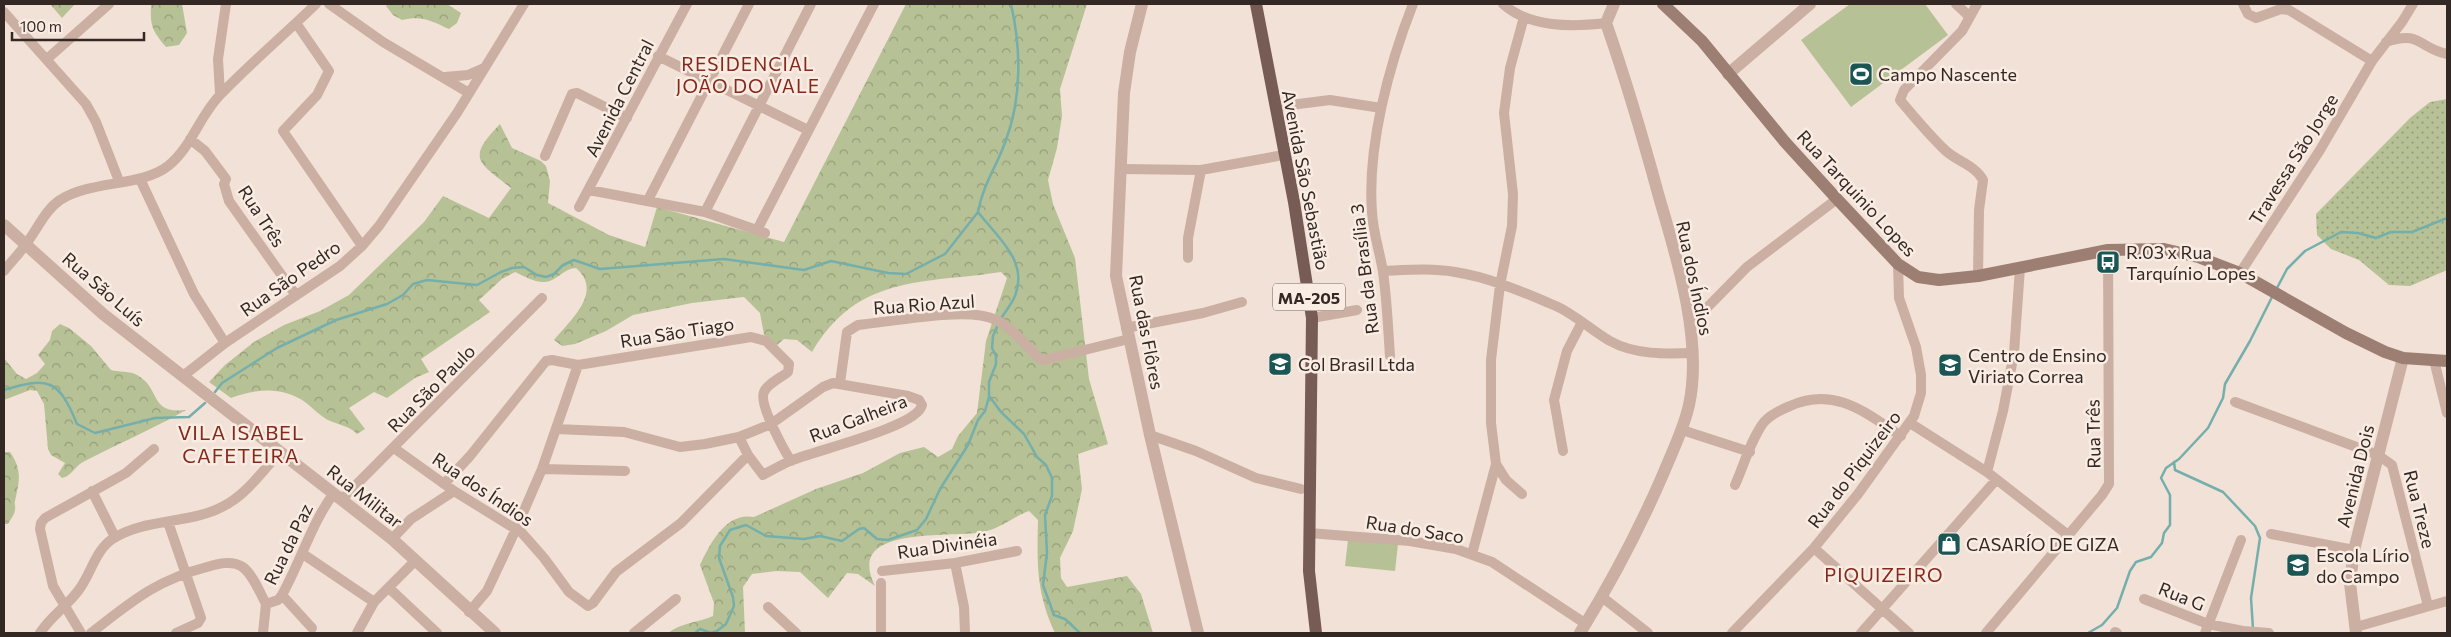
<svg xmlns="http://www.w3.org/2000/svg" width="2451" height="637" viewBox="0 0 2451 637" font-family="Commissioner,sans-serif">
	<style>
		.grass { fill: url(#grass-dots) }
		.forest { fill: url(#forest-crowns) }
		.garden { fill: #b7c196 }
		.lines { fill: none; stroke-linecap: round; stroke-linejoin: round }
		.stream { stroke: #74afab; stroke-width: 2.5 }
		.minor { stroke: #caafa2; stroke-width: 10 }
		.tertiary { stroke: #caafa2; stroke-width: 12 }
		.secondary { stroke: #9d7e73; stroke-width: 12 }
		.primary { stroke: #775c55; stroke-width: 12 }
		.labels { text-anchor: middle; dominant-baseline: central; stroke-width: 5; stroke-linejoin: round; paint-order: stroke }
		.shield { fill: #f9ece2; stroke: #6f635e; stroke-width: 1 }
		.shield-label { font-size: 16px; font-weight: bold; fill: #342825 }
		.poi-label { font-size: 18px; fill: #342825; stroke: #f9ece2; text-anchor: start }
		.street-label { font-size: 18px; fill: #342825; stroke: #f9ece2 }
		.neighbourhood-label { font-size: 19px; letter-spacing: 1px; fill: #86281b; stroke: #f9ece2 }
		.quarter-label { font-size: 20px; letter-spacing: 1px; fill: #86281b; stroke: #f9ece2 }
	</style>
	<defs>
		<pattern id="grass-dots" width="8" height="8" patternUnits="userSpaceOnUse" patternTransform="scale(1.25)"><rect width="8" height="8" fill="#b7c196"/><path d="M2 2h.1M6 6h.1" fill="none" stroke="#969d7a" stroke-width="1.8" stroke-linecap="round"/></pattern>
		<pattern id="forest-crowns" width="20" height="18" patternUnits="userSpaceOnUse" patternTransform="scale(1.25)"><rect width="20" height="18" fill="#b7c196"/><path d="M2 6a3 3 0 1 1 6 0M12 15a3 3 0 1 1 6 0" fill="none" stroke="#969d7a"/></pattern>
	</defs>
	<rect width="100%" height="100%" fill="#f2e1d6"/>
	<!-- grass -->
	<path class="grass" d="M2447,99V270L2410,286L2389,285L2359,260L2331,249L2317,235L2316,214L2410,118L2430,102Z"/>
	<!-- forest -->
	<path class="forest" d="M50,4H75L62,18Z
		M151,4H182L187,33L179,45L166,47C152,30 150,26 151,4Z
		M388,4H447L461,13L457,23L449,29C432,21 421,15 402,20L393,15L386,6Z
		M906,4H1087L1060,89L1062,116L1057,148L1048,180L1053,204L1075,258L1089,379L1108,444L1078,454L1082,489L1073,531L1060,558L1061,578L1067,587L1127,576L1141,594L1153,633H1055C1036,592 1037,564 1038,520L1029,511C1015,516 1002,527 987,531C955,540 843,522 875,586L858,574L847,573L828,598L800,572L776,571L752,574L743,587L745,633H668C682,622 698,623 713,616L714,603L700,565C711,542 726,512 754,517L816,489L863,473L900,453L924,447L938,457L952,449L958,436L977,413L986,341L1007,278L1001,272C923,284 858,274 812,352L797,340L784,339L777,345L764,335L760,313L744,297L692,303L633,315L606,331L575,344L562,346L554,340C570,320 604,292 576,268C565,269 562,275 552,280C540,286 526,277 515,272L502,279L479,300L490,312L421,359L429,372L415,378L387,398L374,392L349,408L365,429L357,434C349,425 337,425 326,419C318,414 313,408 305,402C281,386 257,389 231,398L209,382L225,365L254,342L284,325L320,311L349,295L424,222L443,196L489,218L511,188C478,162 466,159 500,124L512,148L541,161L546,166L550,181L548,203L609,235L645,247L657,207L784,242Z
		M60,324L69,328L91,346L111,370C118,372 131,371 137,375C162,389 148,414 186,410C153,429 117,444 83,462C75,466 72,476 62,478L58,474L65,463L51,455L48,449L44,404L37,391L30,390L4,400V358L17,374L26,379L37,373L45,364L38,355L50,340L52,331Z
		M4,452H10C23,471 19,482 15,501C14,504 16,507 15,509C15,514 10,520 8,524H4Z"/>
	<!-- garden -->
	<path class="garden" d="M1850,4H1925L1948,35L1851,107L1801,40Z
		M1348,540L1398,544L1395,571L1345,566Z"/>
	<g class="lines">
		<!-- stream -->
		<path class="stream" d="M2277,288L2287,269L2305,251L2341,232L2358,233L2376,238L2391,232H2412L2447,218
			M1000,320C1005,312 1011,305 1015,296C1029,261 997,237 978,212C983,184 997,166 1006,140C1022,97 1021,48 1011,4
			M4,390C49,376 59,380 77,424L95,433L155,418L189,417L205,403
			M215,392L222,383L277,348L336,320L387,304L403,295L413,284L427,280L477,285L501,272L512,268L524,267L537,275L546,277L554,274L563,265L574,260L600,269L724,259L804,270L831,261L888,273L906,274L945,254L978,212
			M990,397L1001,412L1024,434L1037,457L1046,465L1052,478V496L1045,515L1047,553L1043,585L1054,615L1065,619L1080,633
			M2174,462L2175,470L2223,492L2255,526L2260,538L2251,598L2253,629
			M695,633L700,629L711,633L717,631L726,624L734,606L733,597L719,558L720,546L730,530L746,525L766,536L804,539L820,536L842,541L859,529L864,528L877,539L888,540L917,530L926,519L940,489L968,445L978,420L985,411L989,397V382L996,364V356L992,348L993,336L998,325
			M2088,633L2102,625L2117,608L2130,571L2136,562L2151,557L2162,543L2164,533L2170,525V495L2161,478L2166,468L2179,459L2208,428L2223,398L2225,384L2250,341L2273,295"/>
		<!-- minor -->
		<path class="minor" d="M329,4L383,42L469,93
			M1503,4C1530,28 1572,27 1606,23
			M1956,4L1970,17
			M1977,4L1962,31L1904,90L1900,100C1915,118 1929,135 1946,151C1957,161 1976,166 1983,180L1979,210L1978,276
			M2243,4L2248,14L2256,18L2281,9L2289,10L2372,61
			M4,12L86,104L96,122L119,181
			M296,23L329,71L317,95L283,131L362,246
			M2386,42C2421,30 2418,48 2447,54
			M658,56L808,130
			M47,59L109,4
			M445,77L468,75L484,68
			M220,94L218,59L226,4
			M1275,107L1330,100L1381,108
			M190,139L205,151L226,179L224,184L229,201L295,294
			M545,156L572,94L577,93L627,118
			M1120,169L1201,170L1278,156
			M140,179L194,294L225,343
			M589,190L705,212L765,233
			M648,200L749,4
			M579,207L687,4
			M705,212L811,4
			M757,230L874,4
			M1188,258V238L1201,170
			M4,271C11,262 19,254 26,244C37,230 45,210 60,200C91,180 141,187 168,166C192,147 200,114 222,93C252,62 285,34 316,4
			M1383,271C1407,270 1431,268 1455,272C1489,277 1525,293 1556,306C1576,315 1592,331 1610,341C1635,355 1666,354 1692,353
			M2240,273L2320,150L2372,61L2402,22L2413,4
			M1312,318L1357,310
			M1690,325L1747,267L1837,199
			M1126,328L1203,313L1242,302
			M1390,356C1388,328 1387,300 1383,272C1380,252 1373,233 1372,212C1367,146 1389,65 1413,4
			M2434,360L2447,413
			M183,376L225,343L340,266L362,246L379,226L457,113L524,4
			M840,383L847,332L858,325C891,322 968,306 996,320C1013,328 1025,345 1039,358L1044,360L1129,339
			M2235,402L2378,455L2392,465L2428,606
			M1910,423L1987,472L2068,535
			M557,429L624,432L680,447L705,444L739,437L771,424L823,387L833,383L908,396L919,400L922,405C918,427 813,451 790,461C781,465 772,470 763,475L748,455L739,437
			M1682,430L1750,452
			M1150,435L1196,451L1256,478L1301,489
			M394,448L454,491L522,533L544,558L569,592L588,606L593,603L616,572L681,523L748,455
			M1563,451L1554,400L1567,351L1582,322
			M1496,464L1506,480L1522,494
			M542,469L625,471
			M1987,472L2003,411L2014,353L2020,268
			M444,484L470,456L546,361L552,360L578,365L751,337L766,341L789,364L788,372C782,377 767,384 764,392C758,403 784,450 791,461
			M1735,485C1744,465 1751,439 1764,422C1771,414 1780,410 1790,406C1834,386 1865,412 1901,436
			M92,491L115,537
			M342,499L542,298
			M168,522L201,618L198,623L176,633
			M1309,533L1410,541L1456,549L1492,562L1586,624
			M2271,534L2354,550
			M392,539L411,519L454,491
			M1814,548L1909,633
			M303,554L374,602
			M1472,554L1496,464L1491,423V360L1500,285L1512,226L1513,194L1504,113L1510,68L1524,17
			M955,563L964,607L965,633
			M882,571L955,563L1017,551
			M389,588L437,633
			M282,595L312,628
			M1602,597L1648,633
			M2144,599L2208,624L2243,631L2269,633
			M768,607L796,633
			M469,612L487,591L516,529L542,469L578,365
			M2356,627L2447,601
			M2115,632L2117,633
			M40,633C50,617 67,606 78,591C91,575 95,549 114,538C148,517 195,525 229,503C249,491 264,469 280,452
			M81,633L53,586L40,529L41,523L45,518L126,473L154,449
			M91,633C131,602 156,580 207,567C217,564 231,560 241,566C252,572 260,593 266,604
			M263,633L266,604L278,600L282,595C301,561 311,524 334,493
			M357,633L374,602L414,562
			M634,633L676,599
			M881,633V583
			M1732,633L1814,548L1858,494L1914,416L1921,393V375L1916,347L1899,298L1898,264
			M1861,633L1996,480
			M1986,633L2102,495L2109,484L2108,250
			M2205,633L2241,540"/>
		<!-- tertiary -->
		<path class="tertiary" d="M1142,4L1130,52L1124,93L1116,276L1150,435L1198,633
			M1728,74L1810,4
			M4,225L103,314L392,539L495,633
			M1580,633C1612,581 1640,528 1664,472C1673,450 1684,428 1689,405C1703,341 1677,258 1659,197C1643,138 1626,80 1606,23L1614,4
			M2356,633L2350,583L2354,550L2403,358"/>
		<!-- secondary -->
		<path class="secondary" d="M1663,4L1702,41L1785,142L1837,199L1898,264L1918,277L1939,280L1978,276L2108,250L2164,249L2198,257L2240,273L2346,333L2385,352L2403,358L2447,361"/>
		<!-- primary -->
		<path class="primary" d="M1256,4L1294,202L1312,318L1309,571L1316,633"/>
	</g>
	<!-- icons -->
	<defs>
		<g id="stadium-square" transform="scale(1.25)"><rect x="-9" y="-9" width="18" height="18" rx="4" fill="#195654" stroke="#f9ece2"/><path d="M0-5a6.5 5 0 1 0 0 10a6.5 5 0 1 0 0-10ZM-3.5-1.8h7v3.6h-7Z" fill="#fff"/></g>
		<g id="bus-square" transform="scale(1.25)"><rect x="-9" y="-9" width="18" height="18" rx="4" fill="#195654" stroke="#f9ece2"/><path d="M-5-6H5V4H4V6H2V4H-2V6H-4V4H-5ZM-3.5-4V0h7V-4ZM-3.5 1.2v1.5H-2V1.2ZM2 1.2v1.5H3.5V1.2Z" fill="#fff"/></g>
		<g id="school-square" transform="scale(1.25)"><rect x="-9" y="-9" width="18" height="18" rx="4" fill="#195654" stroke="#f9ece2"/><path d="M0-5L7-2L0 1L-7-2ZM-4 1L0 2.5L4 1V4Q0 6-4 4Z" fill="#fff"/></g>
		<g id="shop-square" transform="scale(1.25)"><rect x="-9" y="-9" width="18" height="18" rx="4" fill="#195654" stroke="#f9ece2"/><path d="M-5-2.5h2.3a2.7 3.5 0 0 1 5.4 0H5L5.5 6h-11ZM-1.5-2.5h3a1.5 2.3 0 0 0-3 0Z" fill="#fff"/></g>
	</defs>
	<g fill-rule="evenodd">
		<use href="#stadium-square" x="1861" y="74"/>
		<use href="#bus-square" x="2108" y="262"/>
		<use href="#school-square" x="1280" y="364"/>
		<use href="#school-square" x="1950" y="365"/>
		<use href="#shop-square" x="1949" y="544"/>
		<use href="#school-square" x="2298" y="565"/>
	</g>
	<g class="labels">
		<!-- shield labels -->
		<rect class="shield" x="1273" y="283.5" width="72" height="27" rx="4"/>
		<g class="shield-label">
			<text x="1309" y="297">MA-205</text>
		</g>
		<!-- poi labels -->
		<g class="poi-label">
			<text x="1878" y="74">Campo Nascente</text>
			<text x="2126" y="252">R.03 x Rua<tspan x="2126" dy="21">Tarquínio Lopes</tspan></text>
			<text x="1968" y="355">Centro de Ensino<tspan x="1968" dy="21">Viriato Correa</tspan></text>
			<text x="1298" y="364">Col Brasil Ltda</text>
			<text x="1966" y="544">CASARÍO DE GIZA</text>
			<text x="2316" y="555">Escola Lírio<tspan x="2316" dy="21">do Campo</tspan></text>
		</g>
		<!-- street labels -->
		<g class="street-label">
			<text transform="translate(619 98) rotate(-63)">Avenida Central</text>
			<text transform="translate(2293 159) rotate(-58)">Travessa São Jorge</text>
			<text transform="translate(1306 180) rotate(79)">Avenida São Sebastião</text>
			<text transform="translate(1857 193) rotate(47)">Rua Tarquinio Lopes</text>
			<text transform="translate(262 216) rotate(57)">Rua Três</text>
			<text transform="translate(1364 269) rotate(-97)">Rua da Brasília 3</text>
			<text transform="translate(290 278) rotate(-35)">Rua São Pedro</text>
			<text transform="translate(1695 278) rotate(78)">Rua dos Índios</text>
			<text transform="translate(104 289) rotate(41)">Rua São Luís</text>
			<text transform="translate(924 304) rotate(-4)">Rua Rio Azul</text>
			<text transform="translate(677 332) rotate(-9)">Rua São Tiago</text>
			<text transform="translate(1147 332) rotate(79)">Rua das Flôres</text>
			<text transform="translate(431 388) rotate(-45)">Rua São Paulo</text>
			<text transform="translate(858 418) rotate(-21)">Rua Galheira</text>
			<text transform="translate(2093 434) rotate(-91)">Rua Três</text>
			<text transform="translate(1854 469) rotate(-53)">Rua do Piquizeiro</text>
			<text transform="translate(2355 476) rotate(-76)">Avenida Dois</text>
			<text transform="translate(483 489) rotate(34)">Rua dos Índios</text>
			<text transform="translate(365 496) rotate(38)">Rua Militar</text>
			<text transform="translate(2420 509) rotate(76)">Rua Treze</text>
			<text transform="translate(1415 529) rotate(9)">Rua do Saco</text>
			<text transform="translate(288 544) rotate(-64)">Rua da Paz</text>
			<text transform="translate(947 545) rotate(-8)">Rua Divinéia</text>
			<text transform="translate(2182 596) rotate(22)">Rua G</text>
		</g>
		<!-- neighbourhood labels -->
		<g class="neighbourhood-label">
			<text x="748" y="63">RESIDENCIAL<tspan x="748" dy="22">JOÃO DO VALE</tspan></text>
			<text x="1884" y="574">PIQUIZEIRO</text>
		</g>
		<!-- quarter labels -->
		<g class="quarter-label">
			<text x="241" y="432">VILA ISABEL<tspan x="241" dy="23">CAFETEIRA</tspan></text>
		</g>
	</g>
	<!-- border -->
	<rect width="2451" height="637" fill="none" stroke="#342825" stroke-width="10"/>
	<!-- scale -->
	<path d="M12 32v8h132v-8" fill="none" stroke="#342825" stroke-width="2.5"/>
	<text x="20" y="32" font-size="15" fill="#342825" stroke="#f9ece2" stroke-width="4" paint-order="stroke">100 m</text>
</svg>
